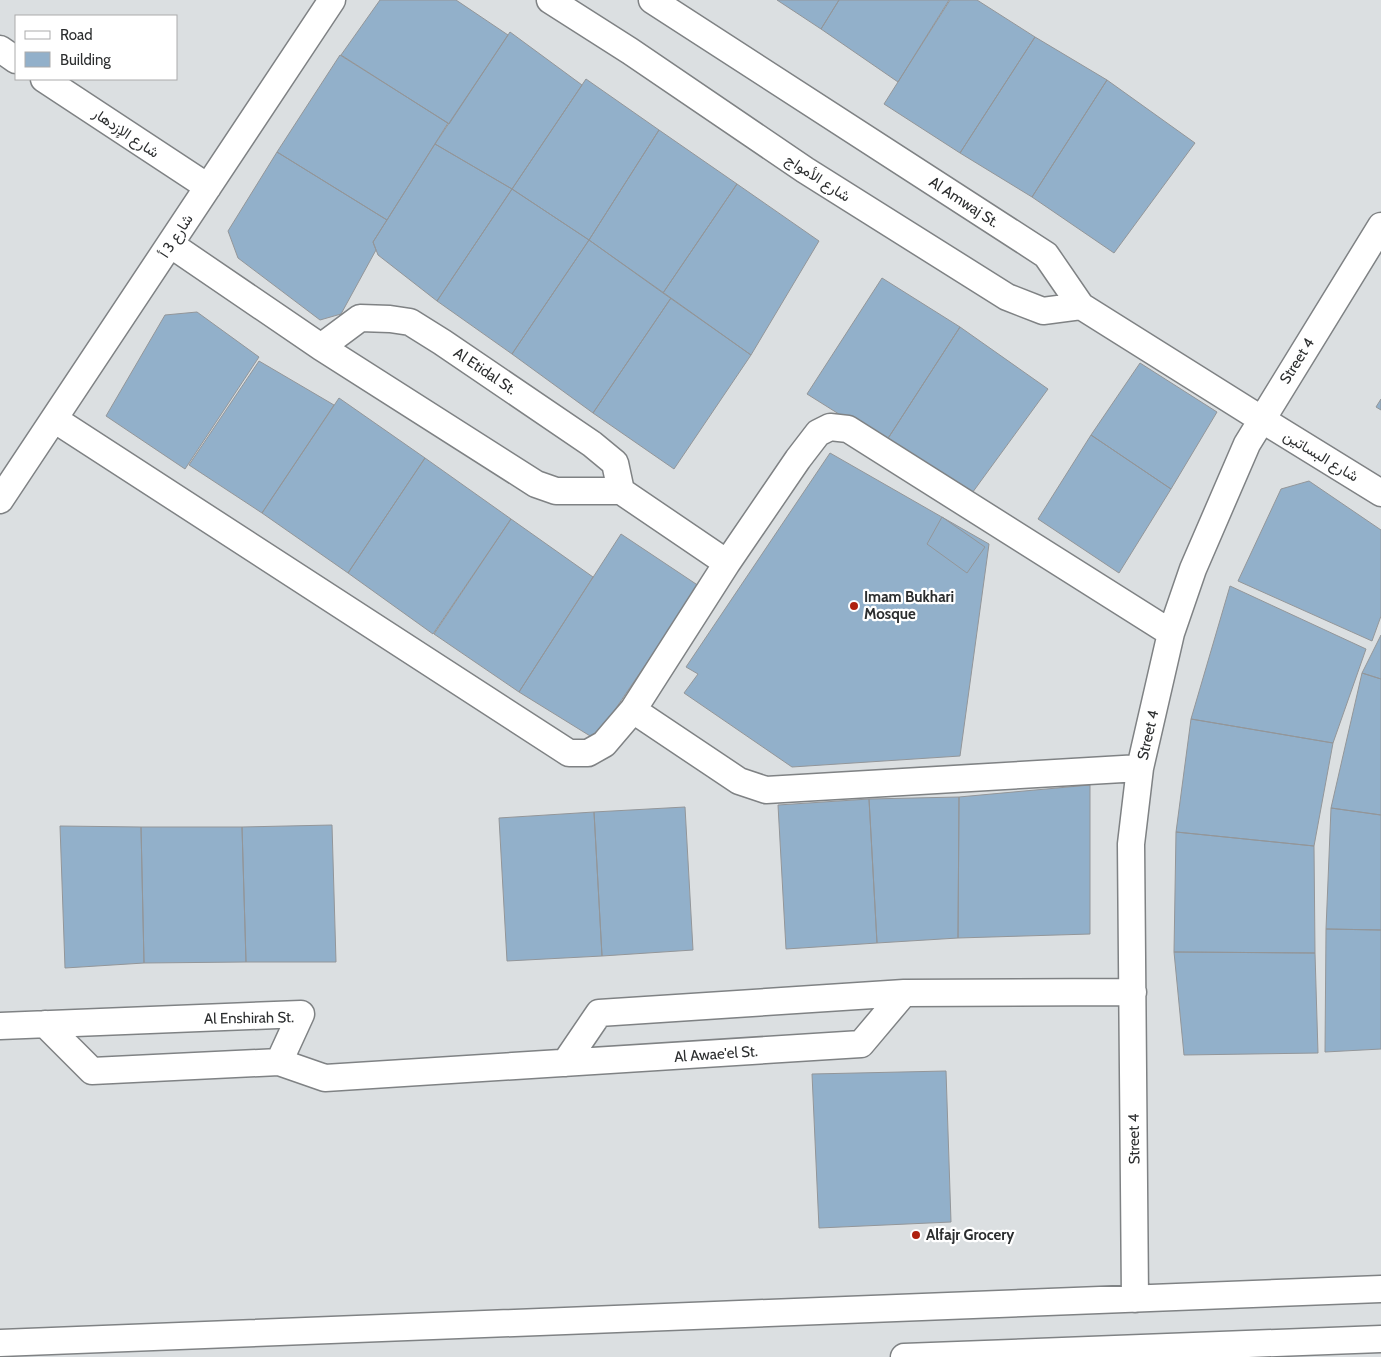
<svg xmlns="http://www.w3.org/2000/svg" width="1381" height="1357" viewBox="0 0 1381 1357" font-family="Cabin,Vazirmatn,sans-serif">
	<style>
		.building { fill: #92b0ca; stroke: #939699 }
		.lines { fill: none; stroke-linecap: round; stroke-linejoin: round }
		.minor-casing { stroke: #7f8284; stroke-width: 29 }
		.minor { stroke: #fff; stroke-width: 26 }
		.poi-dot { fill: #ae200e; stroke: #fff; stroke-width: 2 }
		.labels { text-anchor: middle; dominant-baseline: central; stroke-width: 4.5; stroke-linejoin: round; paint-order: stroke }
		.street-label { font-size: 15px; fill: #2c2e2f; stroke: #fff }
		.poi-label { font-size: 15px; font-weight: bold; fill: #2c2e2f; stroke: #fff; text-anchor: start }
	</style>
	<rect width="100%" height="100%" fill="#dbdfe1"/>
	<!-- building -->
	<path class="building" d="M380,0H456L508,35L449,124L341,55Z
		M777,0H839L821,29Z
		M839,0H949L898,82L821,29Z
		M950,0H977L1035,37L960,153L884,104Z
		M510,32L582,85L512,189L435,144Z
		M1035,37L1107,80L1032,197L960,153Z
		M340,55L448,123L387,220L277,152Z
		M586,79L659,130L589,240L512,189Z
		M1107,80L1195,143L1114,253L1032,197Z
		M659,130L737,184L663,293L589,240Z
		M435,144L512,189L437,301L378,255L373,242Z
		M277,152L387,220L373,242L376,250L341,314L320,320L238,258L228,231Z
		M737,184L819,241L751,355L663,293Z
		M512,189L589,240L512,354L437,301Z
		M589,240L671,298L593,413L512,354Z
		M882,278L960,327L885,443L807,394Z
		M671,298L751,355L674,469L593,413Z
		M197,312L259,357L185,469L106,416L165,315Z
		M960,327L1048,389L967,500L885,443Z
		M259,361L334,405L262,513L189,465Z
		M1140,363L1217,412L1171,489L1091,435Z
		M339,398L425,458L348,573L262,513Z
		M1381,399V410L1376,407Z
		M1091,435L1171,489L1119,573L1038,519Z
		M830,453L989,544L960,756L792,767L684,693L698,674L686,667Z
		M425,458L511,519L433,634L348,573Z
		M1309,481L1381,530V616L1372,641L1238,581L1281,489Z
		M942,517L985,547L967,573L927,544Z
		M511,519L593,577L519,692L434,634Z
		M621,534L699,586L595,739L519,692Z
		M1230,586L1366,649L1333,743L1191,719Z
		M1381,635V679L1362,673Z
		M1362,673L1381,679V815L1331,808Z
		M1191,719L1333,743L1314,846L1176,832Z
		M1090,785V934L958,938L959,797Z
		M959,797L958,938L877,943L869,799Z
		M869,799L877,943L786,949L778,805Z
		M685,807L693,950L602,956L594,812Z
		M1331,808L1381,815V930L1326,929Z
		M594,812L602,956L507,961L499,818Z
		M332,825L336,962H246L242,827Z
		M60,826L141,827L144,963L65,968Z
		M141,827H242L246,962L144,963Z
		M1176,832L1314,846L1315,953L1174,952Z
		M1326,929L1381,930V1049L1325,1052Z
		M1174,952L1315,953L1318,1053L1184,1055Z
		M946,1071L951,1222L819,1228L812,1074Z"/>
	<g class="lines">
		<!-- minor casing -->
		<g class="minor-casing">
			<path id="minor" d="M550,0L630,51L805,170L1007,297L1043,311L1081,306
				M652,0L1046,255L1081,306L1261,419L1381,493
				M0,49L16,60
				M44,79L208,187
				M170,244L321,347L536,484L556,491H621L727,563
				M321,347L360,318L390,319L410,322L442,342L592,444L615,463L621,491
				M54,419L569,753H588L604,744L633,710L727,563L798,459L818,433L830,427L848,429L1171,633
				M0,500L332,0
				M633,710L739,781L766,790L1140,768
				M0,1026L301,1014L279,1062L92,1071L45,1024
				M279,1062L325,1078L861,1044L904,993L1133,992
				M565,1063L599,1013L904,993
				M1135,1299L1131,844L1140,768L1171,633L1193,569L1247,444L1381,226
				M0,1343L1381,1289
				M904,1357L1381,1339"/>
		</g>
		<!-- minor -->
		<use href="#minor" class="minor"/>
	</g>
	<!-- markers -->
	<g class="poi-dot">
		<circle cx="854" cy="606" r="5"/>
		<circle cx="916" cy="1235" r="5"/>
	</g>
	<g class="labels">
		<!-- street labels -->
		<g class="street-label">
			<text transform="translate(126 133) rotate(34)">شارع الإزدهار</text>
			<text transform="translate(818 178) rotate(33)">شارع الأمواج</text>
			<text transform="translate(964 202) rotate(33)">Al Amwaj St.</text>
			<text transform="translate(176 236) rotate(-57)">شارع 3 أ</text>
			<text transform="translate(1297 361) rotate(-58)">Street 4</text>
			<text transform="translate(485 371) rotate(34)">Al Etidal St.</text>
			<text transform="translate(1321 456) rotate(31)">شارع البساتين</text>
			<text transform="translate(1148 735) rotate(-77)">Street 4</text>
			<text transform="translate(249 1018) rotate(-1)">Al Enshirah St.</text>
			<text transform="translate(716 1054) rotate(-4)">Al Awae'el St.</text>
			<text transform="translate(1134 1139) rotate(-91)">Street 4</text>
		</g>
		<!-- poi labels -->
		<g class="poi-label">
			<text x="864" y="597">Imam Bukhari<tspan x="864" dy="17">Mosque</tspan></text>
			<text x="926" y="1235">Alfajr Grocery</text>
		</g>
	</g>
	<!-- legend -->
	<rect x="15" y="15" width="162" height="65" fill="#ffffff" stroke="#ababac"/>
	<rect x="25" y="31" width="25" height="8" fill="#ffffff" stroke="#ababac"/>
	<text x="60" y="40" font-size="15" fill="#2c2e2f">Road</text>
	<rect x="25" y="52" width="25" height="15" fill="#92b0ca" stroke="#ababac"/>
	<text x="60" y="65" font-size="15" fill="#2c2e2f">Building</text>
</svg>
